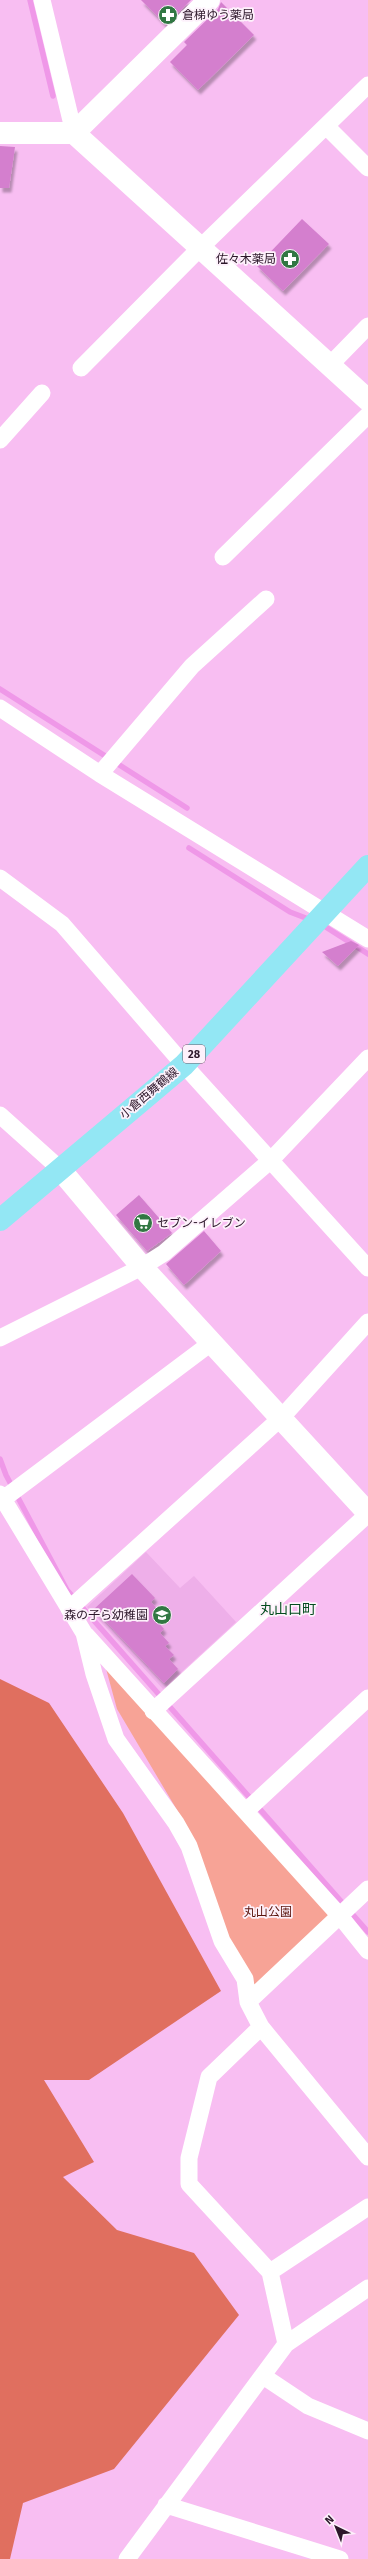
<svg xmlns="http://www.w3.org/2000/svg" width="368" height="2559" viewBox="0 0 368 2559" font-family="'Fira Sans','Noto Sans JP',sans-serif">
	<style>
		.built { fill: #eeafe9 }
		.green { fill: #f7a396 }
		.forest { fill: #e06f5f }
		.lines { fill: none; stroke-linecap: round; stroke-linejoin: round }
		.stream { stroke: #ef98e8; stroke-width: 5.5 }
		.building { fill: #d47fce; filter: url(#shadow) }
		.minor { stroke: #fff; stroke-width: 17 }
		.tertiary { stroke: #fff; stroke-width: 22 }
		.primary { stroke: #93e7f4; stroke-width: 22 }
		.labels { text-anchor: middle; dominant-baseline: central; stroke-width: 3.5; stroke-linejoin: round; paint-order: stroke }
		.shield { fill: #fdf1fb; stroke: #6b5869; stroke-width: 1 }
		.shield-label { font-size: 11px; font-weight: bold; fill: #2c172a }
		.poi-label { font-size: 12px; fill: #2c172a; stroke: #fdf1fb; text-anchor: start }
		.street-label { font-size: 12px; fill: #2c172a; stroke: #fdf1fb }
		.park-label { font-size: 12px; fill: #5b140d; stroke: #fdf1fb }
		.quarter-label { font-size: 14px; fill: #024c1e; stroke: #fdf1fb }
	</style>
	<defs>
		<filter id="shadow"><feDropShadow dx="2.5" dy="4.5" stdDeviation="1" flood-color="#0004"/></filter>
	</defs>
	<rect width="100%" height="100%" fill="#f8bef2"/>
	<!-- built -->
	<path class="built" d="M146,1552L180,1588L194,1576L236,1622L163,1689L87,1607Z"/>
	<!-- green -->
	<path class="green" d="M105,1665L334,1917L255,1987L227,1934L196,1842L117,1709Z"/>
	<!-- forest -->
	<path class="forest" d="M0,1679L49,1703L123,1813L221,1991L89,2080H44L94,2162L63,2177L117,2230L194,2253L239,2315L114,2469L23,2503L10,2559H0Z"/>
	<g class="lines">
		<!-- stream -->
		<path class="stream" d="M30,0L53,96
			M0,689L187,808
			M189,848L290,912L311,920
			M321,924L368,954
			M0,1459L6,1475L67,1590L368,1932"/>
	</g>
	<!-- building -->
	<path class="building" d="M141,0H191L166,25Z
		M221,2L254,35L198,90L170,62L187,45L184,42L218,9Z
		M0,146L15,147L9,188H0Z
		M302,219L329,244L283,291L257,266Z
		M351,941L359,945L338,966L322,952Z
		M139,1195L172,1233L147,1251L116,1215Z
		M204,1231L221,1251L184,1285L166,1264Z
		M132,1574L155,1598L151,1602L162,1614L156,1620L164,1629L160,1633L169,1643L165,1646L174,1655L169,1659L178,1669L164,1683L94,1609Z"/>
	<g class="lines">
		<!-- minor -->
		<path class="minor" d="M42,0L74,133
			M327,127L368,168
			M330,365L368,326
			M81,368L199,249L368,85
			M0,440L42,393
			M223,557L368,415
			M0,708L100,774L368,939
			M100,774L192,666L266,599
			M0,878L62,924L184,1065L368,1268
			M0,1115L59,1168
			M0,1338L142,1267L164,1253L271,1160L368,1058
			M0,1494L84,1633L94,1674L116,1739L176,1823L189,1846L222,1941L245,1979L248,2002L261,2027L368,2157
			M2,1500L211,1343
			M69,1609L282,1417L368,1322
			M86,1635L340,1916L368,1951
			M153,1711L368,1514
			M246,1811L368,1698
			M248,2002L368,1889
			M270,2272L368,2207
			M286,2344L368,2288
			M263,2376L308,2406L368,2431
			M166,2505L340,2559
			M127,2559L286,2344L270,2272L189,2184V2158L209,2077L261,2027"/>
		<!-- tertiary -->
		<path class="tertiary" d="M0,133H74L368,400
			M74,133L209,0
			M59,1168L142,1267L368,1513"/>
		<!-- primary -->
		<path class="primary" d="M0,1220L184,1065L368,866"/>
	</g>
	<!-- icons -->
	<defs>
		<g id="pharmacy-disc" transform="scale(1)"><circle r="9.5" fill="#317743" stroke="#fdf1fb"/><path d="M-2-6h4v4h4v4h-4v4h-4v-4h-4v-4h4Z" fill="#fff"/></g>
		<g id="supermarket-disc" transform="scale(1)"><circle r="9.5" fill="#317743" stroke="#fdf1fb"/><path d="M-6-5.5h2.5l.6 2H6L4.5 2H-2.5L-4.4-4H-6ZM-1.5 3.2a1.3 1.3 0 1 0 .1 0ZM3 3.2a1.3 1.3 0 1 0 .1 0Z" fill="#fff"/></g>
		<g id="school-disc" transform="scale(1)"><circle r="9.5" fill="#317743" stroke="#fdf1fb"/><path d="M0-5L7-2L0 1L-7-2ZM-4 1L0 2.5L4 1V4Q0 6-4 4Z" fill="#fff"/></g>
	</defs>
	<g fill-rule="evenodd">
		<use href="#pharmacy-disc" x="168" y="15"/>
		<use href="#pharmacy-disc" x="290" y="259"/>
		<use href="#supermarket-disc" x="143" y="1223"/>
		<use href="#school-disc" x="162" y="1615"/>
	</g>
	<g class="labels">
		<!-- shield labels -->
		<rect class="shield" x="183" y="1045" width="22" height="18" rx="3"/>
		<g class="shield-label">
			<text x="194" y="1054">28</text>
		</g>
		<!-- poi labels -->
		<g class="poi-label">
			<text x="182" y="15">倉梯ゆう薬局</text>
			<text x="276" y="259" text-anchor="end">佐々木薬局</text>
			<text x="157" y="1223">セブン-イレブン</text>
			<text x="148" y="1615" text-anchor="end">森の子ら幼稚園</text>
		</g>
		<!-- street labels -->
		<g class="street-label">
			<text transform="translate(149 1093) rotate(-40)">小倉西舞鶴線</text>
		</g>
		<!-- park labels -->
		<g class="park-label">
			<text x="268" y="1912">丸山公園</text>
		</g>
		<!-- quarter labels -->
		<g class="quarter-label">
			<text x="288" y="1609">丸山口町</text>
		</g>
	</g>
	<!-- north arrow -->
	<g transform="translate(336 2527) rotate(317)" stroke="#fdf1fb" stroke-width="3" paint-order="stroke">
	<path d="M0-3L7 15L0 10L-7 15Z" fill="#2c172a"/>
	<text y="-6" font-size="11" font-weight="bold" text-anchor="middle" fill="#2c172a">N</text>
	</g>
</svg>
